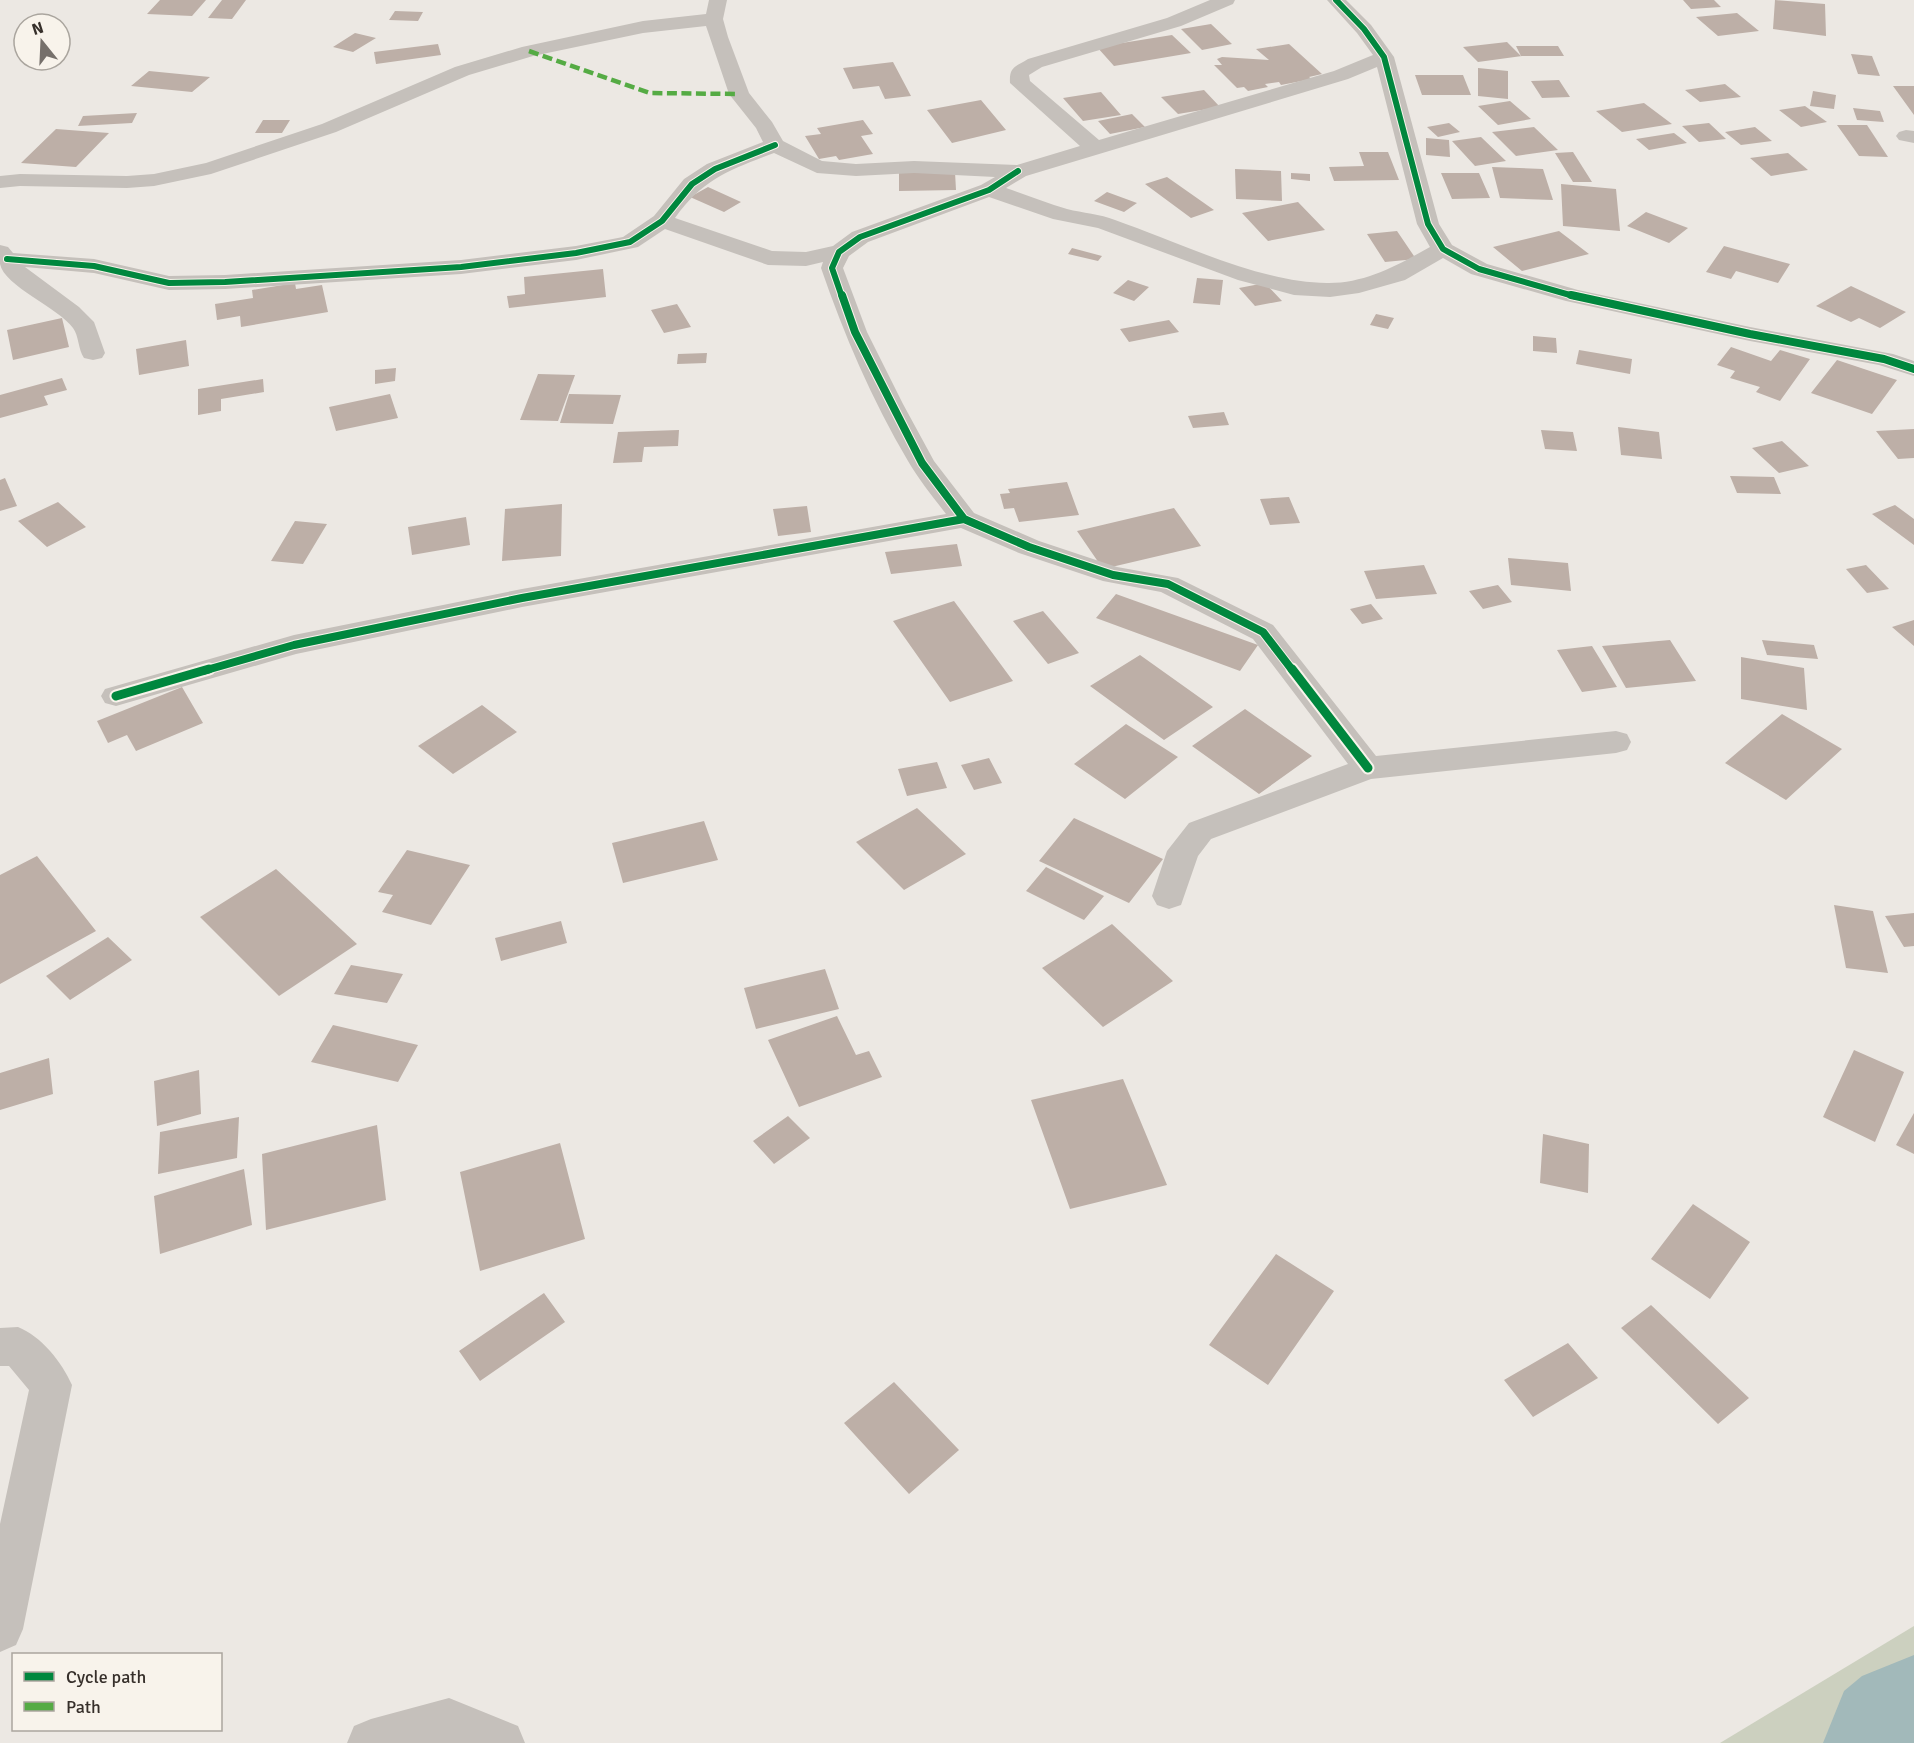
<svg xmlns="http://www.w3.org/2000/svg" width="1914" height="1743" viewBox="0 0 1914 1743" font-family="Signika,sans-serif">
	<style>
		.green { fill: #ccd0bf }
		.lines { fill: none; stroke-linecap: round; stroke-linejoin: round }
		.river { fill: #a2b9ba; fill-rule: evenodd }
		.building { fill: #bdafa7 }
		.minor { fill: #c5c0bb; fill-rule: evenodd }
		.quiet { stroke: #55ab44; stroke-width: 4.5; stroke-dasharray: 10 4.5; stroke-linecap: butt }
		.cycleway-far2-casing { stroke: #f8f3eb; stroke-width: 8 }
		.cycleway-far1-casing { stroke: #f8f3eb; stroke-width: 10 }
		.cycleway-casing { stroke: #f8f3eb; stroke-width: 13 }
		.cycleway-far2 { stroke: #00873e; stroke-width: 6 }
		.cycleway-far1 { stroke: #00873e; stroke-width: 8 }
		.cycleway { stroke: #00873e; stroke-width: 9 }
	</style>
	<rect width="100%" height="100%" fill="#ece8e3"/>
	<!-- green -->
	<path class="green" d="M1914,1626V1743H1720Z"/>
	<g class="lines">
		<!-- river -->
		<path class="river" d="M1914,1655V1743H1823L1844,1691L1862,1676Z"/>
	</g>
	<!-- building -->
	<path class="building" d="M160,0H206L192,16L147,14Z
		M222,0H246L232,19L208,18Z
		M1683,0H1714L1721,7L1691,9Z
		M1775,0L1825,4L1826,36L1773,29Z
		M395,11L423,12L418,21L389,20Z
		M1737,13L1759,31L1718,36L1696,17Z
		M1211,24L1232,44L1202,50L1181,29Z
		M355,33L376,38L353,52L333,47Z
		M1172,35L1191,53L1114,66L1097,47Z
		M1507,42L1521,56L1516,46H1558L1564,56H1522L1478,62L1463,47Z
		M438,44L441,55L376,64L374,52Z
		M1289,44L1322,74L1309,77L1312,79L1281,85L1279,82L1265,84L1268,87L1248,91L1244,87L1237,88L1214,65H1222L1217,59L1222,57L1269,60L1256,49Z
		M1851,54L1872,56L1880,76L1858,74Z
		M893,62L911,96L885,99L879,86L853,89L843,68Z
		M1478,68L1508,71V99L1478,96Z
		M149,71L210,77L192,92L131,86Z
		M1415,75H1463L1471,95H1422Z
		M1559,80L1570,97L1542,98L1531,81Z
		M1725,84L1741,97L1700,102L1685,90Z
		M1893,86H1914V115Z
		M1204,90L1220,107L1178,114L1161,97Z
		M1813,91L1836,95L1834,109L1810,106Z
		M1101,92L1121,115L1083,121L1063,98Z
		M981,100L1006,130L952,143L927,110Z
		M1510,101L1531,119L1498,125L1478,106Z
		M1644,103L1672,124L1622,132L1596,111Z
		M1805,106L1827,122L1801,127L1779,110Z
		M1853,108L1880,111L1884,122L1857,120Z
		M137,113L132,123L78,126L83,116Z
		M1132,114L1145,127L1110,134L1098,121Z
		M263,120H290L282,133H255Z
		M863,120L873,134L861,136L873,154L839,160L836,156L819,159L805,136L821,134L817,128Z
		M1449,123L1460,132L1438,137L1427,127Z
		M1709,123L1726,139L1699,142L1682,126Z
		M1837,125H1867L1888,157L1859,156Z
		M1534,127L1558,150L1516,156L1492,132Z
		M1755,127L1772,141L1741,145L1725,132Z
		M56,129L109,133L76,167L21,163Z
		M1674,133L1687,143L1649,150L1636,139Z
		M1481,137L1506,161L1475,166L1452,141Z
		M1426,138L1449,140L1450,157L1426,155Z
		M1359,152H1388L1399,180L1334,181L1329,167L1364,166Z
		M1573,152L1592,182H1573L1555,153Z
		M1788,153L1808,170L1771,176L1750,158Z
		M1492,167L1543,169L1553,200L1500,198Z
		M1235,169L1281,171L1282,201L1236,199Z
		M955,172L956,190L899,191V173Z
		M1291,173L1310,174V181L1291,179Z
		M1441,173H1479L1490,198L1452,199Z
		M1167,177L1214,210L1191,218L1145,184Z
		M1561,184L1616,189L1620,231L1563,226Z
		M708,187L741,202L724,212L690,197Z
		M1107,192L1137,203L1124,212L1094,201Z
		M1298,202L1325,230L1268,241L1242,213Z
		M1646,212L1688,228L1669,243L1627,226Z
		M1397,231L1416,259L1385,262L1367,234Z
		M1559,231L1589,254L1522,271L1493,247Z
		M1724,246L1790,264L1778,283L1736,271L1731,279L1706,272Z
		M1072,248L1102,256L1098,261L1068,254Z
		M603,269L606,297L509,308L507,296L525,294L524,277Z
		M1197,278L1223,280L1220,305L1193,303Z
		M1128,280L1149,287L1134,301L1113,293Z
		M295,283L296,289L322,285L328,312L241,327L240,316L217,320L215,304L253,298L252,290Z
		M1265,283L1282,301L1255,306L1239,288Z
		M1851,286L1906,312L1880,328L1859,318L1851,322L1816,306Z
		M677,304L691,327L664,333L651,310Z
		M1376,314L1394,318L1388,329L1370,325Z
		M62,318L69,347L13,360L7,330Z
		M1169,320L1179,332L1129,342L1120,329Z
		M1533,336L1556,338L1557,353L1533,351Z
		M186,340L189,366L139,375L136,349Z
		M1731,347L1771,361L1780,350L1810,359L1780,401L1756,392L1760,387L1730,378L1735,371L1717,365Z
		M1579,350L1632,359L1630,374L1576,364Z
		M707,353L706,363L677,364L678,354Z
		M1837,360L1897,380L1872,414L1811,393Z
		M396,368L395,381L375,384V370Z
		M538,374L575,375L558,421L520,420Z
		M62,378L67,390L44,396L48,405L0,418V395Z
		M263,379L264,392L221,399V411L198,415V389Z
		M390,394L398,418L336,431L329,407Z
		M569,394L621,395L613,424L560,423Z
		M1224,412L1229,425L1193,428L1188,416Z
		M1618,427L1659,432L1662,459L1621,455Z
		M1914,429V458L1898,459L1876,431Z
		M679,430L678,446L644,447L642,462L613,463L618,432Z
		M1541,430L1573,432L1577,451L1545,449Z
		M1782,441L1809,466L1779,473L1752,448Z
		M1730,476L1774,477L1781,494L1737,493Z
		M5,478L17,506L0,511V480Z
		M1067,482L1079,515L1019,522L1014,508L1004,509L1000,494L1010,493L1008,489Z
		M1289,497L1300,523L1270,525L1260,499Z
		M58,502L86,527L47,547L18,521Z
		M562,504L561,556L502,561L505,509Z
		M1895,505L1914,519V545L1872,514Z
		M807,506L811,532L778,536L773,509Z
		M1174,508L1201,546L1103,569L1077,531Z
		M466,517L470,545L412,555L408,527Z
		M295,521L327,524L303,564L271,561Z
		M957,544L962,566L891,574L885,552Z
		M1508,558L1568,563L1571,591L1511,585Z
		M1424,565L1437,594L1376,599L1364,571Z
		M1866,565L1889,589L1867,593L1846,569Z
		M1498,585L1512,602L1483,609L1469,591Z
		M1116,594L1258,645L1240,671L1096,618Z
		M954,601L1013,681L950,702L893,621Z
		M1371,604L1383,619L1362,624L1350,609Z
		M1043,611L1079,653L1048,664L1013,621Z
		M1914,620V646L1892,627Z
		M1670,640L1696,681L1626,688L1602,646Z
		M1762,640L1814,645L1818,659L1767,655Z
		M1592,646L1617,687L1582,692L1557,650Z
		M1140,655L1213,707L1164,740L1090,686Z
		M1741,657L1804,668L1807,710L1741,699Z
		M182,687L203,723L136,751L127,735L108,743L97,721Z
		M482,705L517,732L453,774L418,746Z
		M1245,709L1312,756L1259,794L1192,746Z
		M1782,714L1842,749L1786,800L1725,763Z
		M1126,724L1178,757L1125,799L1074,764Z
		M989,758L1002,783L974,790L961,765Z
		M937,762L947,788L907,796L898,769Z
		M917,808L966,854L904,890L856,842Z
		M1074,818L1163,859L1129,903L1039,861Z
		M704,821L718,860L623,883L612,843Z
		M407,850L470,865L431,925L382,912L393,895L378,892Z
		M37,856L96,931L0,984V875Z
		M1046,867L1104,896L1084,920L1026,891Z
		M276,869L357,944L279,996L200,917Z
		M1834,905L1873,911L1888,973L1846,968Z
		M1914,913V946L1904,947L1885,916Z
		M561,921L567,943L501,961L495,938Z
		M1112,924L1173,981L1103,1027L1042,968Z
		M108,937L132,960L70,1000L46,976Z
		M351,965L403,974L387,1003L334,994Z
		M825,969L839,1009L756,1029L744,988Z
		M837,1016L856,1055L869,1051L882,1077L799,1107L768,1040Z
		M333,1025L418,1045L398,1082L311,1062Z
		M1854,1050L1904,1072L1875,1142L1823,1117Z
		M49,1058L53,1094L0,1110V1073Z
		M199,1070L201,1114L157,1126L154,1081Z
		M1123,1079L1167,1185L1070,1209L1031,1100Z
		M1914,1113V1154L1896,1145Z
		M788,1116L810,1138L774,1164L753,1141Z
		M239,1117L237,1158L158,1174L160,1132Z
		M377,1125L386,1200L266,1230L262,1154Z
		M1543,1134L1589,1144L1588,1193L1540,1183Z
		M560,1143L585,1239L480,1271L460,1172Z
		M244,1169L252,1225L160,1254L154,1196Z
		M1693,1204L1750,1242L1710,1299L1651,1259Z
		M1276,1254L1334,1291L1268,1385L1209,1345Z
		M544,1293L565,1322L480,1381L459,1351Z
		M1651,1305L1749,1398L1718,1424L1621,1328Z
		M1568,1343L1598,1378L1533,1417L1504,1380Z
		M894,1382L959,1450L909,1494L844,1423Z"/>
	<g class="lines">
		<!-- minor -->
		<path class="minor" d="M709,0H727L723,19L728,37L749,93L772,122L783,141L822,161L856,164L914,161L1017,165L1080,146L1010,83C1009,67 1015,67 1028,59L1167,18L1210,0H1235L1233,4L1181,26L1042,67L1029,75L1030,81L1099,140L1334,71L1373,55L1357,33L1327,0H1346L1371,25L1394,57L1439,224L1452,245L1487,264L1578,290L1750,327L1893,354L1914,361V376L1879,365L1750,341L1566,301L1471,274L1443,258L1405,280L1359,293L1330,297L1294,295L1238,280L1098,228L1053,219L989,197L868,242L849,256L843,268L867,332L903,404L934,461L974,513L1039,541L1117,567L1178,578L1273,625L1376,756L1616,731L1627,734L1631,742L1627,750L1616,753L1371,779L1211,839L1198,856L1181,905L1169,909L1157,905L1152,896L1167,851L1189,823L1348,764L1253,639L1161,592L1103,581L1019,553L961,528L522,607L296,654L116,706L105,703L101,696L105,689L294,635L522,589L946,514C933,497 919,480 908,461C872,400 844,335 821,268L823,262L806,266L768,265L665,229L638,247L576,260L461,274L225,289L169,290L94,273L25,267L79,307L94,322L105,353L102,358L93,360L84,358C78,349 79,336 73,328C59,308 4,286 0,264C0,258 0,251 0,245L8,247L13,253L94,259L169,276L225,275L461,260L576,246L623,237L654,216L684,179L707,164L763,142L756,128L729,94L706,26L643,33L533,56L469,75L336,132L211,174L154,186L127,188L20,186L0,188V176L20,174L127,176L154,174L206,163L322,124L455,67L522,47L643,21L706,14ZM1377,67L1417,224L1430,247C1398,265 1366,283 1329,283C1263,284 1178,242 1115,220C1100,214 1083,213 1067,209C1046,203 1026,195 1006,188L1026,176L1348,79ZM774,153L817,173L856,176L914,173L995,177L981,185L852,232L833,246L806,252L772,251L675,218C704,178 730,170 774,153Z
			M1906,130L1914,131V143L1899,140L1896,136L1899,132Z
			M18,1327C41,1336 62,1362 72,1385L23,1629L16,1645L0,1652V1524L29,1390L9,1366H0V1328Z
			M449,1698L518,1726L525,1743H347L354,1726L371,1719Z"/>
		<!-- quiet -->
		<path class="quiet" d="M529,51L650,93L739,94"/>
		<!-- cycleway-far2 casing -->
		<g class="cycleway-far2-casing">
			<path id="cycleway-far2" d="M1336,0L1364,29L1384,57L1428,224L1443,249L1479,269L1577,297
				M7,259L94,266L169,283L225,282L461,267L576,253L630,242L662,221L692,184L715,169L775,145
				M842,297L832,268L839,252L860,237L989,190L1018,171"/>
		</g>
		<!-- cycleway-far1 casing -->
		<g class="cycleway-far1-casing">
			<path id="cycleway-far1" d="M842,295L855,332L922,463L964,519L1029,547L1113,575L1168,584L1263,632L1293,671
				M1571,295L1750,334L1884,359L1914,369
				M203,671L294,645L522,598L964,519"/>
		</g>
		<!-- cycleway casing -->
		<g class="cycleway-casing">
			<path id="cycleway" d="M1292,669L1368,768
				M116,696L209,669"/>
		</g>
		<!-- cycleway-far2 -->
		<use href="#cycleway-far2" class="cycleway-far2"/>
		<!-- cycleway-far1 -->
		<use href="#cycleway-far1" class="cycleway-far1"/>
		<!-- cycleway -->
		<use href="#cycleway" class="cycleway"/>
	</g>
	<!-- legend -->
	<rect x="12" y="1653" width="210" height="78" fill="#f8f3eb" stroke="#aaa59e" stroke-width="1.5"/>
	<rect x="24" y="1672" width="30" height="9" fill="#00873e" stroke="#aaa59e" stroke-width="1.5"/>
	<text x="66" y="1683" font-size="18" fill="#362f2a">Cycle path</text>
	<rect x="24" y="1702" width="30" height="9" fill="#55ab44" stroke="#aaa59e" stroke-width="1.5"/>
	<text x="66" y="1713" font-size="18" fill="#362f2a">Path</text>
	<!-- north arrow -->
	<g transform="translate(42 42) rotate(342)"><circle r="28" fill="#f8f3eb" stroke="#aaa59e" stroke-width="1.5"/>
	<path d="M0-4.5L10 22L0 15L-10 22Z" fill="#76706b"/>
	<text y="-9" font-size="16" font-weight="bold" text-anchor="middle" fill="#362f2a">N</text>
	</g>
</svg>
